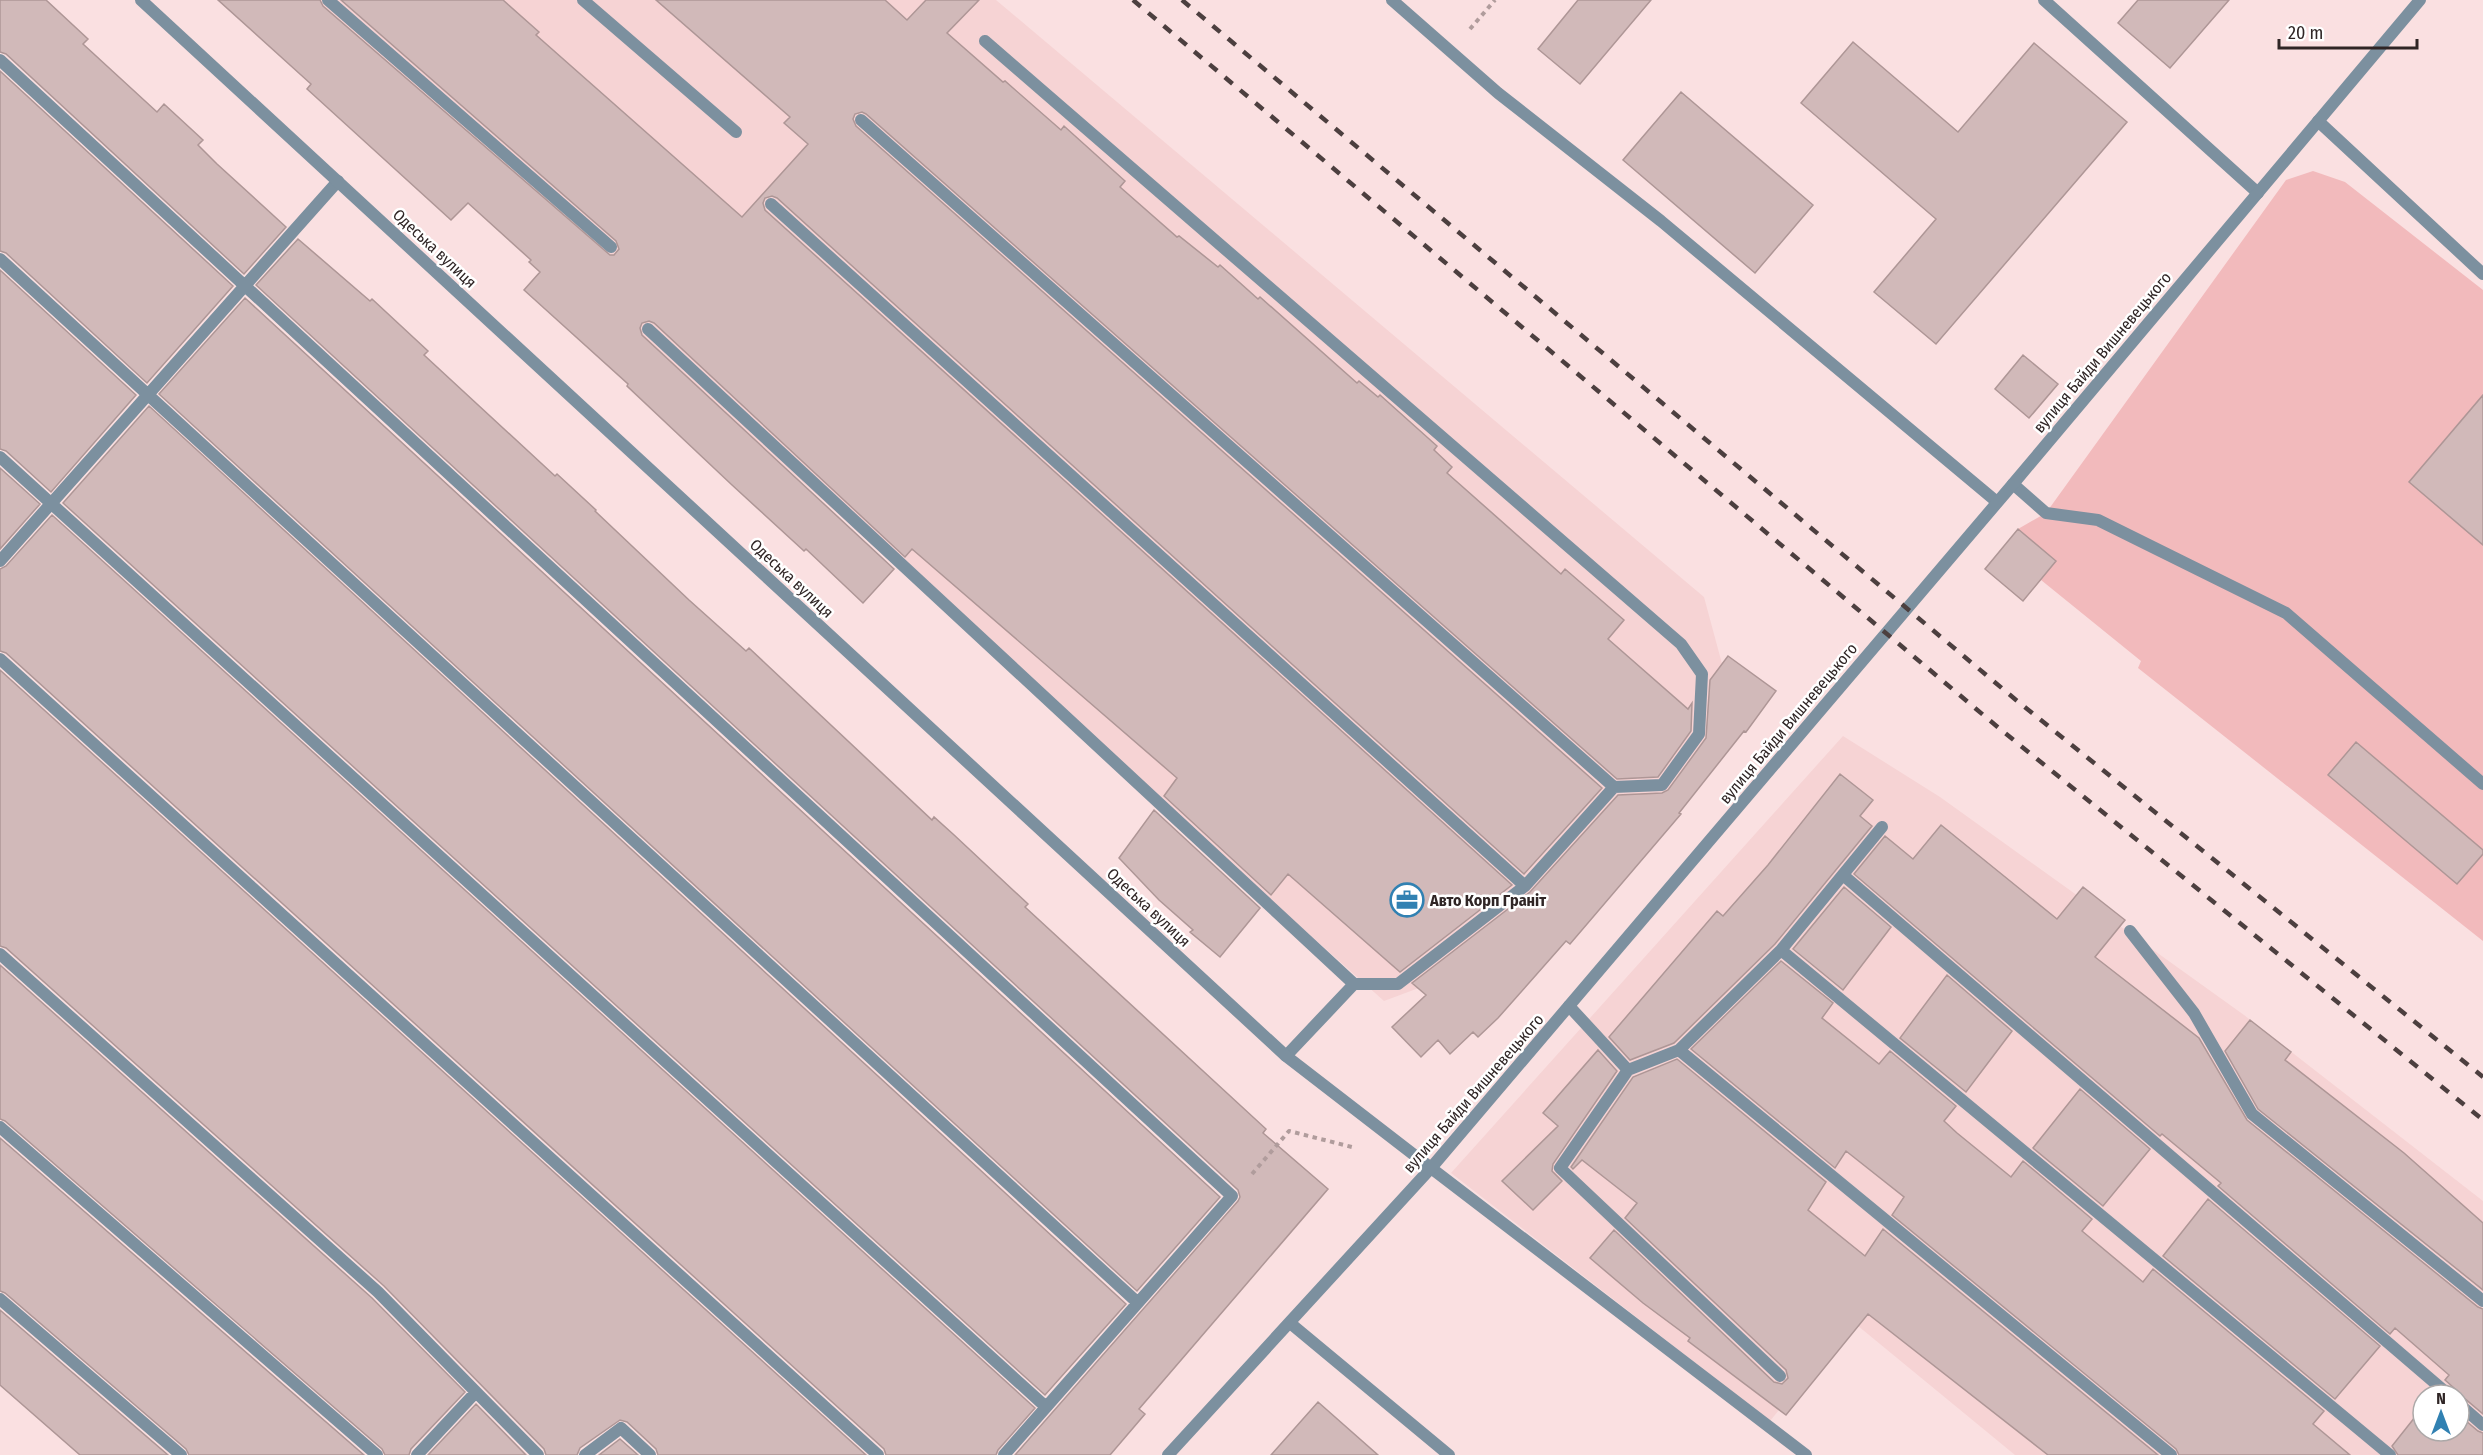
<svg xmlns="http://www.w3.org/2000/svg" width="2483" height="1455" viewBox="0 0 2483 1455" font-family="'Fira Sans Condensed',sans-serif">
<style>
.built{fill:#f6d3d4;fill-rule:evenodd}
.green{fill:#f2babc}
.building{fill:#d1b9b9;stroke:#ae9696;stroke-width:1.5}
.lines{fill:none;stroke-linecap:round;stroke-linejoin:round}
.path{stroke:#b09c9c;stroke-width:4;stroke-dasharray:4.5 4.5;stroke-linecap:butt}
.service{stroke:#7c909f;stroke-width:12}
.minor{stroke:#7c909f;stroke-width:12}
.tertiary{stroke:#7c909f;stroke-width:12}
.rail{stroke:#4c3f3f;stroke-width:4.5;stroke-dasharray:10 10;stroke-linecap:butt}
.labels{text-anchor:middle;stroke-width:5;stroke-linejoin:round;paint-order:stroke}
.street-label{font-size:16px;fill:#2f2525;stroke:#fff}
.poi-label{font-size:16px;font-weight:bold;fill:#2f2525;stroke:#fff;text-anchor:start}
</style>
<rect width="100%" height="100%" fill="#fae0e1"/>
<path class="built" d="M 262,0 L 996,0 L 1704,597 L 1735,712 L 1553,938 L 1384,1001 Z
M 1843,736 L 1940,797 L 2244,1015 L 2483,1201 L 2483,1455 L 2015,1455 L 1852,1321 L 1770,1421 L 1451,1173 ZM 2423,1395 L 2459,1395 L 2459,1431 L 2423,1431 Z"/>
<path class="green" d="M 2313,171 L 2345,182 L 2483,290 L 2483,941 L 2138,668 L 2141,661 L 2041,580 L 2023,601 L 1985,569 L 2018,529 L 2046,513 L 2286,180 Z"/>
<path class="building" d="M 0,0 L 46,0 L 88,39 L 83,44 L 157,112 L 164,104 L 203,140 L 198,145 L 217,164 L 286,227 L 244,274 L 6,54 L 0,52 Z
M 218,0 L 320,0 L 323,6 L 610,255 L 614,255 L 619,249 L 616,241 L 341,0 L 503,0 L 539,32 L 536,35 L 742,217 L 808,144 L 784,123 L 790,117 L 656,0 L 885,0 L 907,20 L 926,0 L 979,0 L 947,33 L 1003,82 L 1005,81 L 1061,130 L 1064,126 L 1125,181 L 1120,187 L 1177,237 L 1179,236 L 1218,267 L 1220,265 L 1258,299 L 1260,297 L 1357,383 L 1359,381 L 1378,397 L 1380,395 L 1437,446 L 1434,450 L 1452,467 L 1447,473 L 1561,574 L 1565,569 L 1624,620 L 1608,639 L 1688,709 L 1692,703 L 1691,731 L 1658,777 L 1617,779 L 866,114 L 862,112 L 855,114 L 853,119 L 856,126 L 1602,788 L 1524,874 L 777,198 L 772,196 L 765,198 L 763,203 L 765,210 L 1512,885 L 1400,972 L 1288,874 L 1271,895 L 1164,796 L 1177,778 L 912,549 L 905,557 L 654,323 L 649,321 L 642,323 L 640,328 L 642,335 L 894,569 L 863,603 L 806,549 L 804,551 L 732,485 L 627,386 L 628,384 L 524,290 L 540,272 L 529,262 L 531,260 L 468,203 L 451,220 L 307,89 L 311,84 Z
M 1578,0 L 1651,0 L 1580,84 L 1538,49 Z
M 2138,0 L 2229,0 L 2170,68 L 2118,23 Z
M 1853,42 L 1958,132 L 2034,43 L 2127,122 L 1936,344 L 1874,292 L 1936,219 L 1801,103 Z
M 0,71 L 233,286 L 147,383 L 6,253 L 0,251 Z
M 1681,92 L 1813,205 L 1755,273 L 1623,160 Z
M 298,239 L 370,301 L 372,299 L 428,351 L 424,355 L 555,476 L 557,474 L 596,510 L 595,511 L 689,600 L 746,651 L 749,648 L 932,820 L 934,817 L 953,834 L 1028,904 L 1025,907 L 1266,1129 L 1263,1133 L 1328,1189 L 1139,1409 L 1145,1414 L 1110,1455 L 1015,1455 L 1238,1201 L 1240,1197 L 1238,1190 L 256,285 Z
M 0,270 L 136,395 L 51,492 L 6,451 L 0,449 Z
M 245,298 L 1220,1197 L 1137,1291 L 159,394 Z
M 2023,355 L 2058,384 L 2029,418 L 1995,389 Z
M 2483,395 L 2483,545 L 2409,482 Z
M 149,406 L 1126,1304 L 1045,1395 L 63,503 Z
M 0,468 L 40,504 L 0,549 Z
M 52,515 L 1035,1408 L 998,1450 L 996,1455 L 886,1455 L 884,1449 L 6,653 L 0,651 L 0,569 L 6,566 Z
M 2018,529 L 2056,561 L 2023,601 L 1985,569 Z
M 1728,656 L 1776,691 L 1746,732 L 1744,731 L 1679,813 L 1681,814 L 1570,944 L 1566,941 L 1498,1018 L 1478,1037 L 1473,1032 L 1450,1054 L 1438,1040 L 1421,1057 L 1392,1027 L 1426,995 L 1412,983 L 1530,892 L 1618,795 L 1662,793 L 1668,790 L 1706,738 L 1710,680 Z
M 0,670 L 866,1455 L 658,1455 L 656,1449 L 627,1422 L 620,1420 L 580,1448 L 577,1455 L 546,1455 L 544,1449 L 384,1286 L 6,948 L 0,946 Z
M 2356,742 L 2483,850 L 2483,854 L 2457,884 L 2328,775 Z
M 1840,774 L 1873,800 L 1860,816 L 1872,826 L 1775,944 L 1674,1043 L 1630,1060 L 1609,1037 L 1717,911 L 1723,916 L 1768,865 Z
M 1154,810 L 1260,908 L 1220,957 L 1190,932 L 1193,930 L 1159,900 L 1119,858 Z
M 1941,825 L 2057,919 L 2083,887 L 2125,920 L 2095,957 L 2199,1038 L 2247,1120 L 2478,1307 L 2483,1309 L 2483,1414 L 2464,1398 L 2457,1395 L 2455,1389 L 2445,1380 L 2449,1375 L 2395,1328 L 2390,1334 L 2218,1186 L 2221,1183 L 2162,1134 L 2160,1136 L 1854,874 L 1885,836 L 1913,859 Z
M 1844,887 L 1891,927 L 1843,990 L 1793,949 Z
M 1781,961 L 1833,1003 L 1822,1018 L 1879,1064 L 1890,1051 L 1956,1106 L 1944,1121 L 1957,1133 L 2011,1177 L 2023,1161 L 2092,1219 L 2082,1231 L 2143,1282 L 2153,1269 L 2324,1411 L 2313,1424 L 2350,1455 L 2179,1455 L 2176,1449 L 1892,1215 L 1904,1197 L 1846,1151 L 1835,1168 L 1691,1049 Z
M 0,965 L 372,1298 L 465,1392 L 411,1449 L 409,1455 L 385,1455 L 382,1449 L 5,1121 L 0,1119 Z
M 1947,975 L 2012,1031 L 1966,1092 L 1900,1038 Z
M 2250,1020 L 2291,1052 L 2285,1060 L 2404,1153 L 2483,1223 L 2483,1290 L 2258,1109 L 2225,1051 Z
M 1598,1050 L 1617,1071 L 1553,1164 L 1552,1171 L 1562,1181 L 1533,1210 L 1502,1181 L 1558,1126 L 1543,1113 Z
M 1677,1059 L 1826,1182 L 1808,1210 L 1865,1256 L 1883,1229 L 2158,1455 L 2048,1455 L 1868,1314 L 1786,1415 L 1688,1341 L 1690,1338 L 1643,1303 L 1590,1258 L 1614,1230 L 1774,1382 L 1782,1384 L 1788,1378 L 1786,1370 L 1625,1218 L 1637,1203 L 1582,1160 L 1573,1169 L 1571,1167 L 1633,1077 Z
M 2080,1089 L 2150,1149 L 2103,1206 L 2033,1148 Z
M 0,1138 L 364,1455 L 189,1455 L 186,1449 L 5,1293 L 0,1291 Z
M 2208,1199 L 2380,1346 L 2335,1399 L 2163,1256 Z
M 0,1310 L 168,1455 L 80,1455 L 0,1385 Z
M 1318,1402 L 1378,1455 L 1271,1455 Z
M 476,1404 L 526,1455 L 428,1455 Z
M 2423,1407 L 2423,1431 L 2459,1431 L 2459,1415 L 2478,1431 L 2483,1433 L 2483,1455 L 2398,1455 L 2392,1446 Z
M 620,1439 L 638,1455 L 599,1455 Z"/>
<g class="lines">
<path class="path" d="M 1470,29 L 1495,0
M 1252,1174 L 1289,1131 L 1352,1147"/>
<path class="service" d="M 328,0 L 611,247
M 583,0 L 736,132
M 1392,0 L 1498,93 L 1661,221 L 1997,502
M 2044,0 L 2258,193
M 0,60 L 1232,1196 L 1004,1455
M 861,120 L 1614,787 L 1662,785 L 1699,734 L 1702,674 L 1681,644 L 985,41
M 771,204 L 1525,886
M 0,259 L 1138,1303
M 648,329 L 1354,984 L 1398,984 L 1525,886 L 1614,787
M 0,457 L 1046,1407
M 2013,484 L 2046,513 L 2098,520 L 2286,613 L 2483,784
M 0,561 L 338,181
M 0,659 L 878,1455
M 1843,875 L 2449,1395
M 2130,931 L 2194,1013 L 2252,1114 L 2483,1301
M 1781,950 L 2390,1455
M 0,954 L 378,1292 L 476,1392
M 1569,1006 L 1628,1070 L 1560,1168 L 1780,1376
M 1679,1050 L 1781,950 L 1882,827
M 1286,1056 L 1354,984
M 1628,1070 L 1679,1050 L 2171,1455
M 0,1127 L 377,1455
M 1431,1168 L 1806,1455
M 0,1299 L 181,1455
M 1290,1323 L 1449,1455
M 2459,1404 L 2483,1425
M 417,1455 L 476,1392 L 538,1455
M 585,1455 L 621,1428 L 650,1455"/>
<path class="minor" d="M 141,0 L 1286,1056 L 1431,1168
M 2318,121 L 2483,274"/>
<path class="tertiary" d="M 1168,1455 L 1431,1168 L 2013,484 L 2420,0"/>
<path class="rail" d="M 1133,0 L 2000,729 L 2483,1120
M 1182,0 L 2016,700 L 2483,1077"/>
</g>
<defs>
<g id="office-ring" transform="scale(1.725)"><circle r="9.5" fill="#fff" stroke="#3181b2" stroke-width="1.5"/><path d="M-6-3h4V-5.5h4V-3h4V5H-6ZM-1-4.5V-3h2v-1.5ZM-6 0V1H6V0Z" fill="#3181b2"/></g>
</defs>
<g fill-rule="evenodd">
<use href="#office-ring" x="1407" y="900"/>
</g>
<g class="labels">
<g class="street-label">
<text transform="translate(435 248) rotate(43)" y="6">Одеська вулиця</text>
<text transform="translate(2102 352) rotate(-50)" y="6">вулиця Байди Вишневецького</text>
<text transform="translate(792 578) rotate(43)" y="6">Одеська вулиця</text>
<text transform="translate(1788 723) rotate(-50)" y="6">вулиця Байди Вишневецького</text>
<text transform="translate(1149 907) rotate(43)" y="6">Одеська вулиця</text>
<text transform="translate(1473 1093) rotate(-49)" y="6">вулиця Байди Вишневецького</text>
</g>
<g class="poi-label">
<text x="1430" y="906">Авто Корп Граніт</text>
</g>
</g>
<g transform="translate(2441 1413)"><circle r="28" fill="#ffffff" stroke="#aca8a8" stroke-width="1.5"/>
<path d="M0-4.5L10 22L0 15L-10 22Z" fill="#3181b2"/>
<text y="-9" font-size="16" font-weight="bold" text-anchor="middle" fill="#2f2525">N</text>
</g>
<path d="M2279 39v9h138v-9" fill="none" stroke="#2f2525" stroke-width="3"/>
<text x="2288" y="39" font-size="18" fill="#2f2525" stroke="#ffffff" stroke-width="4.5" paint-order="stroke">20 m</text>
</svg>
